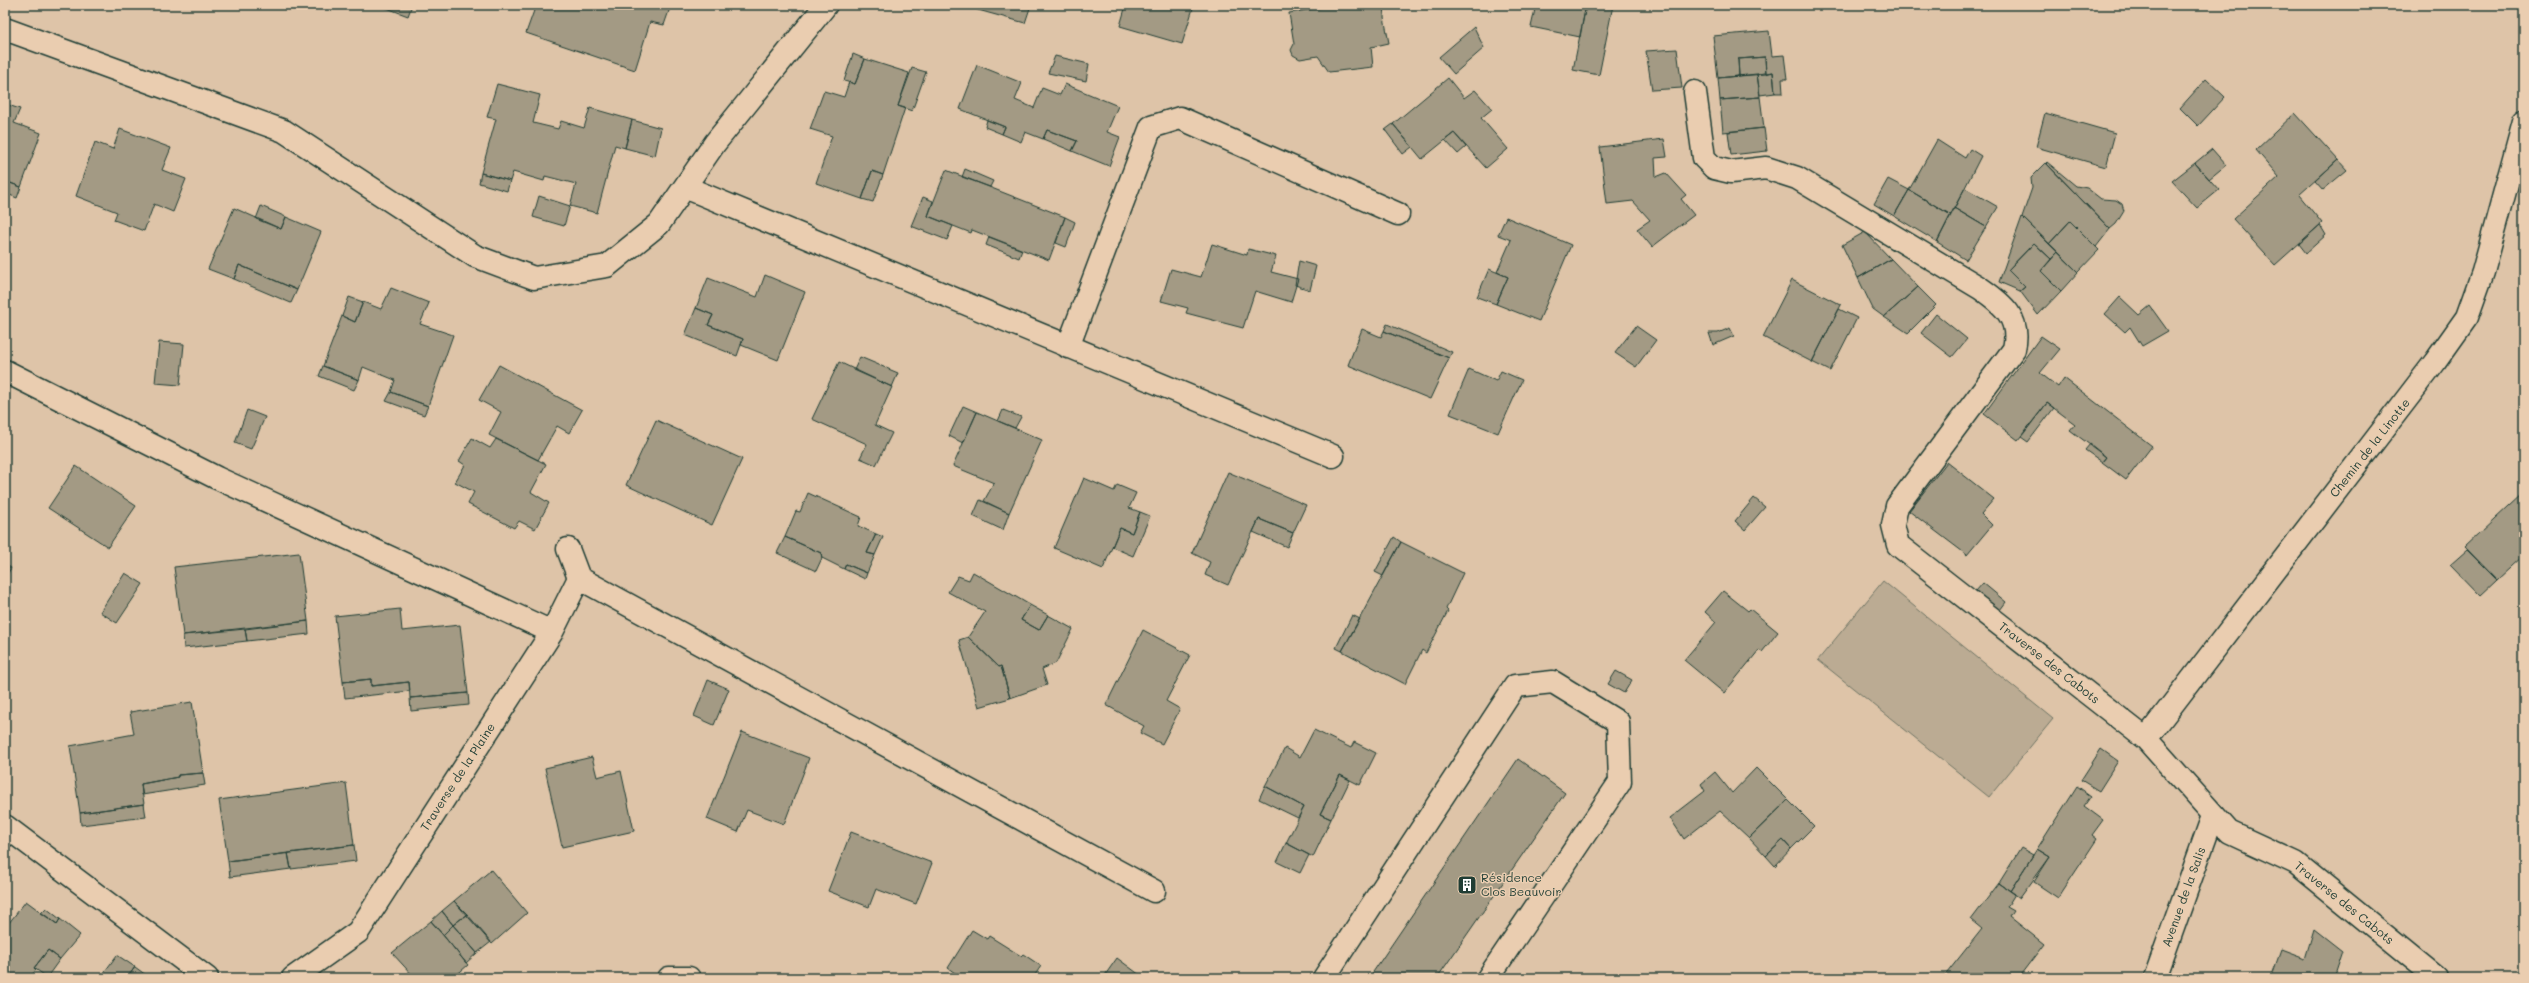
<svg xmlns="http://www.w3.org/2000/svg" width="2529" height="983" viewBox="0 0 2529 983" font-family="Mali,sans-serif">
<style>
.green{fill:#bbab93;stroke:#6d7464}
.building{fill:#a39a84;stroke:#1f3d34}
.lines{fill:none;stroke-linecap:round;stroke-linejoin:round}
.minor-casing{stroke:#1f3d34;stroke-width:25}
.minor{stroke:#eacdb0;stroke-width:22}
.labels{text-anchor:middle;stroke-width:3;stroke-linejoin:round;paint-order:stroke}
.street-label{font-size:12px;fill:#1f3d34;stroke:#eacdb0}
.poi-label{font-size:12px;fill:#1f3d34;stroke:#eacdb0;text-anchor:start}
</style>
<rect width="100%" height="100%" fill="#dec4a8"/>
<filter id="ink" filterUnits="userSpaceOnUse"><feTurbulence type="fractalNoise" baseFrequency=".025" numOctaves="2"/><feDisplacementMap in="SourceGraphic" scale="8" xChannelSelector="R" yChannelSelector="G"/><feConvolveMatrix kernelMatrix="1 2 1 2 8 2 1 2 1" color-interpolation-filters="sRGB"/></filter>
<g filter="url(#ink)">
<path class="green" d="M 1883,581 L 2053,719 L 1989,797 L 1818,660 Z"/>
<path class="building" d="M 379,5 L 412,5 L 408,16 Z
M 536,5 L 671,5 L 664,25 L 650,22 L 635,70 L 526,33 Z
M 960,5 L 1031,5 L 1025,23 Z
M 1126,5 L 1194,5 L 1182,44 L 1120,26 Z
M 1337,5 L 1385,5 L 1384,17 L 1389,43 L 1371,47 L 1373,67 L 1329,72 L 1318,56 L 1300,59 L 1293,55 L 1291,50 L 1294,44 L 1289,13 Z
M 1536,5 L 1586,5 L 1580,37 L 1531,27 Z
M 1586,5 L 1613,5 L 1599,75 L 1573,70 Z
M 1692,5 L 1714,5 L 1714,7 L 1692,9 Z
M 1474,27 L 1484,48 L 1454,74 L 1439,57 Z
M 1769,31 L 1772,56 L 1784,55 L 1787,79 L 1782,79 L 1783,93 L 1775,93 L 1773,72 L 1766,74 L 1765,57 L 1738,59 L 1739,76 L 1718,78 L 1713,36 Z
M 1677,49 L 1682,88 L 1652,90 L 1646,51 Z
M 853,54 L 865,59 L 855,84 L 844,81 Z
M 1055,56 L 1089,64 L 1086,81 L 1048,73 Z
M 1765,57 L 1766,74 L 1739,76 L 1738,59 Z
M 865,59 L 909,73 L 898,106 L 905,108 L 883,175 L 872,171 L 862,199 L 816,183 L 832,136 L 810,129 L 824,91 L 844,97 L 849,82 L 855,84 Z
M 977,65 L 1022,83 L 1015,100 L 1034,108 L 1042,88 L 1060,95 L 1065,84 L 1118,106 L 1107,132 L 1120,137 L 1109,166 L 1072,151 L 1077,141 L 1047,130 L 1043,139 L 1025,132 L 1021,142 L 1002,134 L 1005,127 L 960,109 Z
M 912,68 L 926,72 L 912,111 L 898,106 Z
M 1773,72 L 1775,93 L 1760,95 L 1757,74 Z
M 1757,74 L 1760,97 L 1720,100 L 1718,78 Z
M 1448,78 L 1464,98 L 1475,90 L 1492,109 L 1481,118 L 1508,149 L 1486,168 L 1454,133 L 1422,159 L 1393,124 Z
M 2206,79 L 2225,97 L 2198,126 L 2180,108 Z
M 497,84 L 540,95 L 533,123 L 558,129 L 561,121 L 584,128 L 590,108 L 632,120 L 625,148 L 615,145 L 597,213 L 570,206 L 576,184 L 545,176 L 544,181 L 513,172 L 510,181 L 481,173 L 496,119 L 487,117 Z
M 1760,97 L 1764,128 L 1723,132 L 1720,100 Z
M 5,104 L 20,109 L 14,123 L 41,133 L 21,187 L 5,181 Z
M 2045,113 L 2115,133 L 2106,167 L 2036,147 Z
M 2295,113 L 2338,160 L 2299,195 L 2322,223 L 2275,265 L 2233,219 L 2279,177 L 2256,150 Z
M 632,120 L 661,128 L 655,156 L 625,148 Z
M 987,120 L 1005,127 L 1002,134 L 985,127 Z
M 1393,124 L 1412,147 L 1403,154 L 1385,130 Z
M 1764,128 L 1767,151 L 1731,155 L 1728,132 Z
M 120,129 L 171,148 L 162,170 L 186,179 L 173,212 L 154,204 L 144,231 L 114,220 L 117,212 L 76,196 L 95,142 L 113,149 Z
M 1047,130 L 1077,141 L 1072,151 L 1043,139 Z
M 1454,133 L 1466,147 L 1458,154 L 1445,140 Z
M 1664,139 L 1667,157 L 1655,158 L 1656,177 L 1666,173 L 1686,195 L 1681,199 L 1694,215 L 1652,247 L 1637,229 L 1650,220 L 1633,201 L 1607,204 L 1600,147 Z
M 1937,140 L 1965,158 L 1970,149 L 1981,156 L 1951,215 L 1909,190 Z
M 2212,149 L 2226,165 L 2209,179 L 2195,163 Z
M 2338,160 L 2347,170 L 2323,190 L 2315,181 Z
M 2047,162 L 2076,186 L 2087,188 L 2101,199 L 2116,200 L 2122,204 L 2124,211 L 2116,224 L 2110,229 L 2046,163 Z
M 2046,163 L 2110,229 L 2096,247 L 2070,221 L 2049,244 L 2022,217 L 2032,188 L 2031,178 Z
M 2195,163 L 2219,190 L 2197,208 L 2172,181 Z
M 965,169 L 993,181 L 990,187 L 962,177 Z
M 946,170 L 1065,217 L 1049,260 L 972,230 L 971,233 L 928,216 Z
M 872,171 L 883,175 L 873,202 L 862,199 Z
M 481,173 L 510,181 L 507,191 L 479,183 Z
M 1888,179 L 1909,190 L 1894,216 L 1874,204 Z
M 5,181 L 21,187 L 17,198 L 5,193 Z
M 1965,188 L 1998,207 L 1986,227 L 1954,208 Z
M 1909,190 L 1951,215 L 1937,242 L 1894,216 Z
M 539,196 L 570,206 L 564,226 L 533,217 Z
M 923,197 L 933,201 L 928,216 L 953,226 L 947,240 L 911,226 Z
M 261,206 L 286,217 L 281,229 L 256,219 Z
M 234,208 L 281,229 L 286,217 L 321,232 L 297,290 L 239,265 L 234,279 L 208,269 Z
M 1954,208 L 1986,227 L 1966,260 L 1937,242 Z
M 1065,217 L 1075,222 L 1066,247 L 1056,243 Z
M 1506,217 L 1571,245 L 1539,321 L 1496,304 L 1508,277 L 1497,272 L 1511,240 L 1498,235 Z
M 2022,217 L 2058,252 L 2051,259 L 2034,243 L 2008,270 L 2025,287 L 2020,291 L 1999,282 Z
M 2070,221 L 2099,250 L 2078,272 L 2049,244 Z
M 2320,225 L 2326,235 L 2306,253 L 2299,244 Z
M 1865,232 L 1891,259 L 1858,278 L 1842,245 Z
M 989,237 L 1022,250 L 1019,258 L 986,245 Z
M 2034,243 L 2051,259 L 2041,271 L 2061,291 L 2038,315 L 2020,291 L 2025,287 L 2008,270 Z
M 1212,244 L 1247,255 L 1248,249 L 1276,256 L 1271,272 L 1298,279 L 1291,302 L 1255,291 L 1243,328 L 1186,313 L 1188,308 L 1161,301 L 1171,269 L 1201,277 Z
M 2058,252 L 2078,272 L 2061,291 L 2041,271 Z
M 1891,259 L 1918,287 L 1884,317 L 1873,309 L 1858,278 Z
M 1299,261 L 1316,266 L 1310,290 L 1295,285 Z
M 239,265 L 297,290 L 291,303 L 234,279 Z
M 1489,269 L 1508,277 L 1496,304 L 1477,297 Z
M 765,275 L 805,292 L 778,360 L 741,345 L 743,339 L 708,325 L 713,315 L 696,308 L 708,278 L 757,297 Z
M 1792,280 L 1841,305 L 1812,362 L 1763,337 Z
M 1918,287 L 1936,305 L 1908,333 L 1884,317 Z
M 391,288 L 429,303 L 420,324 L 453,335 L 428,406 L 391,392 L 395,380 L 363,367 L 359,380 L 323,366 L 342,316 L 355,322 L 363,302 L 381,309 Z
M 349,297 L 363,302 L 355,322 L 342,316 Z
M 2120,297 L 2139,315 L 2150,306 L 2168,331 L 2142,346 L 2130,327 L 2125,332 L 2105,314 Z
M 696,308 L 713,315 L 708,325 L 743,339 L 737,356 L 685,335 Z
M 1839,309 L 1857,318 L 1830,371 L 1812,362 Z
M 1936,314 L 1967,339 L 1952,357 L 1921,333 Z
M 1387,324 L 1452,352 L 1449,358 L 1384,331 Z
M 1636,326 L 1656,340 L 1636,367 L 1615,353 Z
M 1730,328 L 1734,336 L 1713,345 L 1709,333 L 1718,333 Z
M 1362,329 L 1381,337 L 1384,331 L 1449,358 L 1430,399 L 1348,365 Z
M 2041,336 L 2060,349 L 2040,373 L 2058,387 L 2064,378 L 2152,446 L 2126,480 L 2102,462 L 2106,457 L 2070,430 L 2075,424 L 2047,403 L 2018,440 L 1984,414 Z
M 159,342 L 184,344 L 180,385 L 155,383 Z
M 860,357 L 898,373 L 892,387 L 854,370 Z
M 839,362 L 892,387 L 875,425 L 892,433 L 876,465 L 860,458 L 867,444 L 812,419 Z
M 499,365 L 582,410 L 569,433 L 557,426 L 538,460 L 489,435 L 501,412 L 479,400 Z
M 323,366 L 359,380 L 354,390 L 319,376 Z
M 1469,369 L 1496,381 L 1501,371 L 1522,380 L 1498,433 L 1450,414 Z
M 391,392 L 428,406 L 424,415 L 386,401 Z
M 2047,403 L 2054,408 L 2028,442 L 2021,437 Z
M 963,406 L 977,412 L 963,443 L 949,436 Z
M 247,410 L 265,417 L 251,449 L 235,443 Z
M 1003,410 L 1021,417 L 1015,428 L 998,421 Z
M 977,412 L 1042,440 L 1009,513 L 984,501 L 994,483 L 953,466 Z
M 656,420 L 742,459 L 712,525 L 626,485 Z
M 472,438 L 490,448 L 496,439 L 546,464 L 531,492 L 549,503 L 535,529 L 519,521 L 514,528 L 468,504 L 474,492 L 455,482 L 465,465 L 459,461 Z
M 2090,444 L 2106,457 L 2102,462 L 2085,450 Z
M 1947,462 L 1994,499 L 1981,514 L 1992,525 L 1967,555 L 1909,511 Z
M 76,466 L 136,506 L 108,547 L 48,508 Z
M 1228,472 L 1306,505 L 1293,533 L 1259,519 L 1228,585 L 1205,575 L 1210,562 L 1192,553 Z
M 1084,478 L 1114,491 L 1117,485 L 1136,493 L 1129,508 L 1140,512 L 1132,533 L 1120,528 L 1103,569 L 1054,548 Z
M 2524,492 L 2524,555 L 2497,580 L 2465,547 Z
M 808,493 L 861,517 L 858,526 L 876,534 L 867,553 L 875,555 L 867,573 L 846,564 L 844,569 L 822,558 L 821,553 L 785,537 L 796,511 L 800,512 Z
M 1754,498 L 1765,507 L 1745,530 L 1735,521 Z
M 980,500 L 1009,513 L 1003,530 L 973,516 Z
M 1140,512 L 1150,516 L 1133,556 L 1112,547 L 1120,528 L 1132,533 Z
M 1259,519 L 1293,533 L 1287,547 L 1253,532 Z
M 876,534 L 883,537 L 875,555 L 867,553 Z
M 785,537 L 821,553 L 822,558 L 816,571 L 777,553 Z
M 1394,537 L 1401,542 L 1383,576 L 1375,572 Z
M 1401,542 L 1463,573 L 1446,609 L 1448,611 L 1426,653 L 1422,650 L 1405,684 L 1342,651 Z
M 2467,550 L 2497,580 L 2480,596 L 2450,565 Z
M 299,553 L 308,621 L 183,635 L 174,567 Z
M 5,564 L 11,568 L 5,578 Z
M 846,564 L 867,573 L 865,579 L 844,569 Z
M 973,572 L 1030,605 L 1021,620 L 1039,630 L 1048,615 L 1073,629 L 1056,663 L 1042,669 L 1047,685 L 1010,698 L 1001,666 L 999,667 L 968,637 L 985,612 L 948,592 L 958,576 L 969,580 Z
M 125,573 L 143,584 L 117,623 L 100,612 Z
M 1983,583 L 2006,602 L 2000,610 L 1976,591 Z
M 1723,591 L 1748,611 L 1750,609 L 1778,632 L 1762,652 L 1759,650 L 1724,693 L 1684,660 L 1716,622 L 1705,612 Z
M 1030,605 L 1048,615 L 1039,630 L 1021,620 Z
M 400,609 L 402,631 L 460,625 L 468,693 L 410,698 L 409,682 L 371,686 L 371,679 L 343,682 L 335,616 Z
M 1352,615 L 1360,619 L 1342,651 L 1336,648 Z
M 308,621 L 309,634 L 247,641 L 245,629 Z
M 245,629 L 247,641 L 184,648 L 183,635 Z
M 1143,630 L 1190,655 L 1166,701 L 1180,709 L 1162,744 L 1140,733 L 1144,726 L 1106,705 Z
M 968,637 L 999,667 L 1001,666 L 1010,698 L 979,707 L 959,640 Z
M 1616,671 L 1632,680 L 1624,693 L 1608,684 Z
M 371,679 L 371,686 L 409,682 L 410,691 L 345,698 L 343,682 Z
M 708,680 L 729,689 L 714,725 L 694,716 Z
M 468,693 L 469,705 L 411,711 L 410,698 Z
M 192,702 L 203,773 L 178,775 L 178,777 L 141,784 L 144,804 L 80,813 L 70,746 L 134,734 L 130,712 Z
M 1314,730 L 1351,748 L 1354,742 L 1376,753 L 1360,785 L 1340,775 L 1320,814 L 1331,819 L 1313,857 L 1286,843 L 1304,807 L 1265,786 L 1285,748 L 1300,757 Z
M 742,732 L 809,758 L 784,824 L 747,810 L 738,832 L 707,819 Z
M 2101,749 L 2118,761 L 2099,791 L 2081,780 Z
M 592,757 L 597,777 L 621,771 L 634,831 L 562,847 L 545,768 Z
M 1518,759 L 1565,793 L 1437,978 L 1369,978 Z
M 1756,768 L 1788,800 L 1749,838 L 1720,811 L 1684,839 L 1670,818 L 1705,791 L 1701,784 L 1715,772 L 1732,793 Z
M 203,773 L 205,785 L 142,795 L 141,784 L 178,777 L 178,775 Z
M 1340,775 L 1350,780 L 1331,819 L 1320,814 Z
M 346,783 L 354,845 L 228,861 L 219,800 Z
M 1265,786 L 1304,807 L 1298,818 L 1259,799 Z
M 2077,786 L 2091,796 L 2084,806 L 2103,820 L 2092,835 L 2097,839 L 2058,898 L 2034,882 L 2050,857 L 2037,849 Z
M 1788,800 L 1814,826 L 1791,849 L 1783,840 L 1766,856 L 1749,838 Z
M 144,804 L 146,817 L 81,825 L 80,813 Z
M 851,832 L 932,863 L 916,904 L 876,889 L 869,907 L 828,891 Z
M 1783,840 L 1791,849 L 1775,866 L 1766,856 Z
M 1286,843 L 1309,855 L 1300,873 L 1277,862 Z
M 354,845 L 356,861 L 291,869 L 288,853 Z
M 2021,848 L 2033,855 L 2010,891 L 1999,883 Z
M 2037,849 L 2050,857 L 2020,898 L 2010,891 Z
M 288,853 L 291,869 L 230,877 L 228,861 Z
M 491,870 L 527,913 L 492,944 L 454,901 Z
M 1999,883 L 2015,894 L 2007,907 L 2014,911 L 2010,917 L 2044,944 L 2018,978 L 1943,978 L 1982,929 L 1971,920 Z
M 26,901 L 57,924 L 60,919 L 80,935 L 60,959 L 48,950 L 34,968 L 36,970 L 29,978 L 5,978 L 5,928 Z
M 454,901 L 467,914 L 453,925 L 442,911 Z
M 46,908 L 60,919 L 57,924 L 41,913 Z
M 442,911 L 453,925 L 443,935 L 431,921 Z
M 467,914 L 491,942 L 477,953 L 453,925 Z
M 431,921 L 468,965 L 453,978 L 415,978 L 392,953 Z
M 453,925 L 477,953 L 466,963 L 443,935 Z
M 2314,929 L 2342,951 L 2333,978 L 2271,978 L 2281,950 L 2305,959 Z
M 972,930 L 987,939 L 989,936 L 1021,956 L 1023,954 L 1041,966 L 1033,978 L 962,978 L 948,968 Z
M 48,950 L 60,959 L 47,977 L 34,968 Z
M 117,955 L 135,967 L 130,974 L 135,978 L 100,978 Z
M 1117,958 L 1144,978 L 1103,978 Z
M 135,967 L 150,978 L 135,978 L 130,974 Z"/>
<g class="lines">
<g class="minor-casing">
<path id="minor" d="M 5,29 L 284,131 L 475,256 L 534,278 L 607,266 L 659,224 L 715,143 L 826,5
M 1695,92 L 1704,158 L 1714,168 L 1731,172 L 1766,168 L 1797,178 L 1980,288 C 2003,304 2021,318 2014,349 L 1897,506 L 1893,525 L 1898,545 L 2146,739 L 2229,832 L 2296,863 L 2437,978
M 685,187 L 1333,456
M 1068,347 L 1151,127 L 1180,118 L 1398,214
M 5,371 L 217,478 L 552,632
M 579,578 L 1154,891
M 2146,739 L 2435,362 L 2467,317 L 2483,272 L 2524,121
M 5,826 L 207,978
M 293,978 L 358,932 L 552,632 L 579,578 L 568,549
M 669,978 L 689,978
M 1324,978 L 1515,686 L 1553,682 L 1618,722 L 1620,782 L 1488,978
M 2155,978 L 2213,816"/>
</g>
<use href="#minor" class="minor"/>
</g>
</g>
<defs>
<g id="building-square" transform="scale(1)"><rect x="-9" y="-9" width="18" height="18" rx="4" fill="#1f3d34" stroke="#eacdb0"/><path d="M-4-6H4V6H1V3H-1V6H-4ZM-2.5-4.3h1.7v1.8h-1.7ZM.8-4.3h1.7v1.8H.8ZM-2.5-1h1.7V.8h-1.7ZM.8-1h1.7V.8H.8Z" fill="#fff"/></g>
</defs>
<g fill-rule="evenodd">
<use href="#building-square" x="1467" y="885"/>
</g>
<g class="labels">
<g class="street-label">
<text transform="translate(2370 448) rotate(-52)" y="4">Chemin de la Linotte</text>
<text transform="translate(2049 663) rotate(38)" y="4">Traverse des Cabots</text>
<text transform="translate(458 777) rotate(-57)" y="4">Traverse de la Plaine</text>
<text transform="translate(2184 897) rotate(-70)" y="4">Avenue de la Salis</text>
<text transform="translate(2344 903) rotate(39)" y="4">Traverse des Cabots</text>
</g>
<g class="poi-label">
<text x="1481" y="882">Résidence<tspan x="1481" dy="14">Clos Beauvoir</tspan></text>
</g>
</g>
<rect width="2529" height="983" fill="none" stroke="#eacdb0" stroke-width="20"/>
<rect x="10" y="10" width="2509" height="963" fill="none" stroke="#1f3d34" stroke-width="1.5" filter="url(#ink)"/>
</svg>
